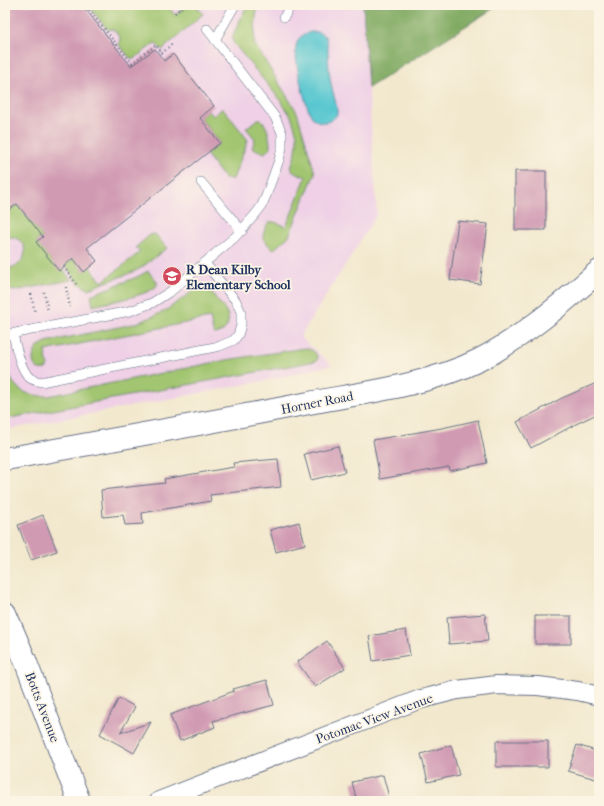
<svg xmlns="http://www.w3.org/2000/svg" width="604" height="806" viewBox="0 0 604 806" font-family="'IM FELL French Canon',serif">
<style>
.built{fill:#efd0e6}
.green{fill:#a1c570;stroke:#5e7a67}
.forest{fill:#80aa62;stroke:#4e6c60}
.water{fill:#5ac7d0;stroke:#3a7b97}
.building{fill:#d09ab2}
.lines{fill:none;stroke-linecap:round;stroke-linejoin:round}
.lane-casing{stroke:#667085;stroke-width:10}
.street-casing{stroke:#667085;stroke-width:20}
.secondary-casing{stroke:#667085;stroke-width:24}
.path{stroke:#667085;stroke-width:2.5;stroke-dasharray:1 3;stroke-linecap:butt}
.lane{stroke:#fff;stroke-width:9}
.street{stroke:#fff;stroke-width:18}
.secondary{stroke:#fff;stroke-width:22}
.labels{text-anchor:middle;stroke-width:3.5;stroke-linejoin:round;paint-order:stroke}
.poi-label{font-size:13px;font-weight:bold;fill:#1b2f5e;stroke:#fcf5e5;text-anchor:start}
.street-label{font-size:13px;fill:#1b2f5e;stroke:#fcf5e5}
</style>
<rect width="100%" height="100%" fill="#fcf5e5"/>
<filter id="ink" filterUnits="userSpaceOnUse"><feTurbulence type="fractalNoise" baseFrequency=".025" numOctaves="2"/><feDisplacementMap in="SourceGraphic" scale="8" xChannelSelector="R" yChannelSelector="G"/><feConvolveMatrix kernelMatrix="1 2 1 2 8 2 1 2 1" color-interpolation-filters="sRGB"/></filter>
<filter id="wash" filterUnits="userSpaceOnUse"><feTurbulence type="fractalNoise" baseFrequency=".012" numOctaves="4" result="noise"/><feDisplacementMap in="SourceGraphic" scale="16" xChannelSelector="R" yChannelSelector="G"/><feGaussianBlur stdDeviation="0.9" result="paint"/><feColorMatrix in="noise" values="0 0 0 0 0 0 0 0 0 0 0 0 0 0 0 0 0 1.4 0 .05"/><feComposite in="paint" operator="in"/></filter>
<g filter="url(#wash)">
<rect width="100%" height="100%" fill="#f2e8ce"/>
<path class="built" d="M 5,5 L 363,5 L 377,214 L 300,337 L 332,365 L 282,377 L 253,383 L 5,430 Z"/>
<path class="green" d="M 82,5 L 152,5 L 156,10 L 162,5 L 167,5 L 175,15 L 187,5 L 196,5 L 203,14 L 162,50 L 155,43 L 134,59 L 130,58 L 119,45 L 120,37 L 114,30 L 107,29 L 90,8 L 87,10 Z
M 247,5 L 257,5 L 254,43 L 297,112 L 315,173 L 289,236 L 273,250 C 265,240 260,239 266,227 C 267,225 268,223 270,222 C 275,221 282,225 286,227 L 306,177 L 294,172 L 291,168 L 296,151 L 297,143 L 297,135 L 291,116 L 276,95 L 235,45 L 232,40 L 233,35 Z
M 223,108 L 248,140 L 233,179 L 225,179 L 206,154 L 220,143 L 200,117 L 209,111 L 213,116 Z
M 258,119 L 261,119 C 268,127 270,137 270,148 L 265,153 L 252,148 L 255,139 L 246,128 Z
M 17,204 L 43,237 L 36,242 L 62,268 L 71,280 L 14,291 L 8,289 L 10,268 C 33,262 27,235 7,237 L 5,231 L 5,206 Z
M 154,234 L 156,235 L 167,248 L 141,268 L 133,272 L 88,289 L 77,282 L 65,265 L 80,254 L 102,282 L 140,252 L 136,247 L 150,235 Z
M 148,271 L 157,282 C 157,283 157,284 157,285 C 153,295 104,303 93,306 L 91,295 L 137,277 Z
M 200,288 C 204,288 206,289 209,291 C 213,293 215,297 217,300 C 220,304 225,308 227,313 C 231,322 226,333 215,334 L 213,332 L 210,318 L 45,351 L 48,366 L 46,369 C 33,372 30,359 36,350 C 38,346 42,344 46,342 L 133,324 L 147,319 L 165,311 L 196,289 Z
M 305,348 C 312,350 316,351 318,359 L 316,361 L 5,419 L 5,363 C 12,388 22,396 48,396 L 226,360 Z"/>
<path class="forest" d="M 363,5 L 499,5 L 368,88 Z"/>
<path class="water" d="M 311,32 L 318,32 L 326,37 C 329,50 328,58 329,70 C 330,83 334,95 337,108 C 337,109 337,113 337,114 C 333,123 320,125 313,118 C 305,109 294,59 296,46 C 298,37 303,34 311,32 Z"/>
<g id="blocks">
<path class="building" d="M 5,5 L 82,5 L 131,66 L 155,49 L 164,61 L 173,54 L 214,106 L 200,118 L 220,143 L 87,248 L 97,261 L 84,272 L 73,258 L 59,271 L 36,242 L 43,237 L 17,204 L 5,213 Z
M 515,171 L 546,171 L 546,230 L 515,230 Z
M 458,221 L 488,224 L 480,284 L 450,280 Z
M 599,382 L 599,413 L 576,424 L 531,448 L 517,422 L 562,398 Z
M 478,420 L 487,463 L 450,471 L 449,467 L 380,479 L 373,440 L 442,428 Z
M 338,446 L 345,472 L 311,480 L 304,454 Z
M 278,459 L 281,487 L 210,495 L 211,501 L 142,513 L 143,524 L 125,525 L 123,515 L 103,517 L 101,490 L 165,483 L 164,479 L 234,467 L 233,463 Z
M 43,515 L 57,551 L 31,560 L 18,525 Z
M 299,522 L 305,544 L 276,552 L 270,530 Z
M 485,614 L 488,641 L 449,644 L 447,617 Z
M 535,616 L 571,616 L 571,644 L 535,644 Z
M 406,630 L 410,655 L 373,661 L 369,636 Z
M 327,641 L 345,668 L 315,687 L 297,662 Z
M 267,680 L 274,705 L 213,721 L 215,727 L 180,741 L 170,715 L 234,691 L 233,689 Z
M 119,698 L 135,707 L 120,733 L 151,722 L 134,753 L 100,734 Z
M 496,741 L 548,741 L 548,767 L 496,767 Z
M 451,745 L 459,775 L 428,782 L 421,754 Z
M 577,745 L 599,752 L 599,780 L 568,771 Z
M 383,775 L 390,801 L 357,801 L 352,782 Z"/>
</g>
</g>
<g filter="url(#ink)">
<use href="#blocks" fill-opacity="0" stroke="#667085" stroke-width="1"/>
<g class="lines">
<g class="lane-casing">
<path id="lane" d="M 284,17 L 291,5
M 215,40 L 235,5
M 201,182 L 242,231
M 13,334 C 16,346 20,370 30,378 C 33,380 37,381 41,382 L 220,346 L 234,340 L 238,335 L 241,325 L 241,312 L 236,301 L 205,263
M 5,335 L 130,311 L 152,303 L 171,291 L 235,237 L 254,216 L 261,207 L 266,196 L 279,160 L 282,148 L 282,133 L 275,117 L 207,29"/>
</g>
<g class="street-casing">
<path id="street" d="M 159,801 L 418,700 L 457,690 L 497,685 L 538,686 L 578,691 L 599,696"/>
</g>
<g class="secondary-casing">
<path id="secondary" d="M 5,459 C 106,441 208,423 309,403 C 363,393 429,385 479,360 C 522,338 563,303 599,271
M 5,613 L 25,660 L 79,801"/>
</g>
<path class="path" d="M 89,10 L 132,63 L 156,45 L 162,53 L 173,43
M 175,13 L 185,5
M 64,267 L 77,285
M 66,287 L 70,307
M 44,292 L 48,311
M 31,294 L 35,313"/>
<use href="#lane" class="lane"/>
<use href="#street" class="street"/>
<use href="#secondary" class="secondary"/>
</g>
</g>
<defs>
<g id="school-disc" transform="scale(1)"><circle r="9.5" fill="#d1495b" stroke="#fcf5e5"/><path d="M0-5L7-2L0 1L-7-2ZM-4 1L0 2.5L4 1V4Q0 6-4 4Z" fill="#fff"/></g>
</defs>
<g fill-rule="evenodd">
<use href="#school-disc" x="172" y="276"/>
</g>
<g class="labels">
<g class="poi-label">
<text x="186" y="274">R Dean Kilby<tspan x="186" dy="15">Elementary School</tspan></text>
</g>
<g class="street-label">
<text transform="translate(317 402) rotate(-11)" y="5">Horner Road</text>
<text transform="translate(43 707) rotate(69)" y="5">Botts Avenue</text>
<text transform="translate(374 718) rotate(-20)" y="5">Potomac View Avenue</text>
</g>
</g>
<rect width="604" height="806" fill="none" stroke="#fcf5e5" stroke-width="20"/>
</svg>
